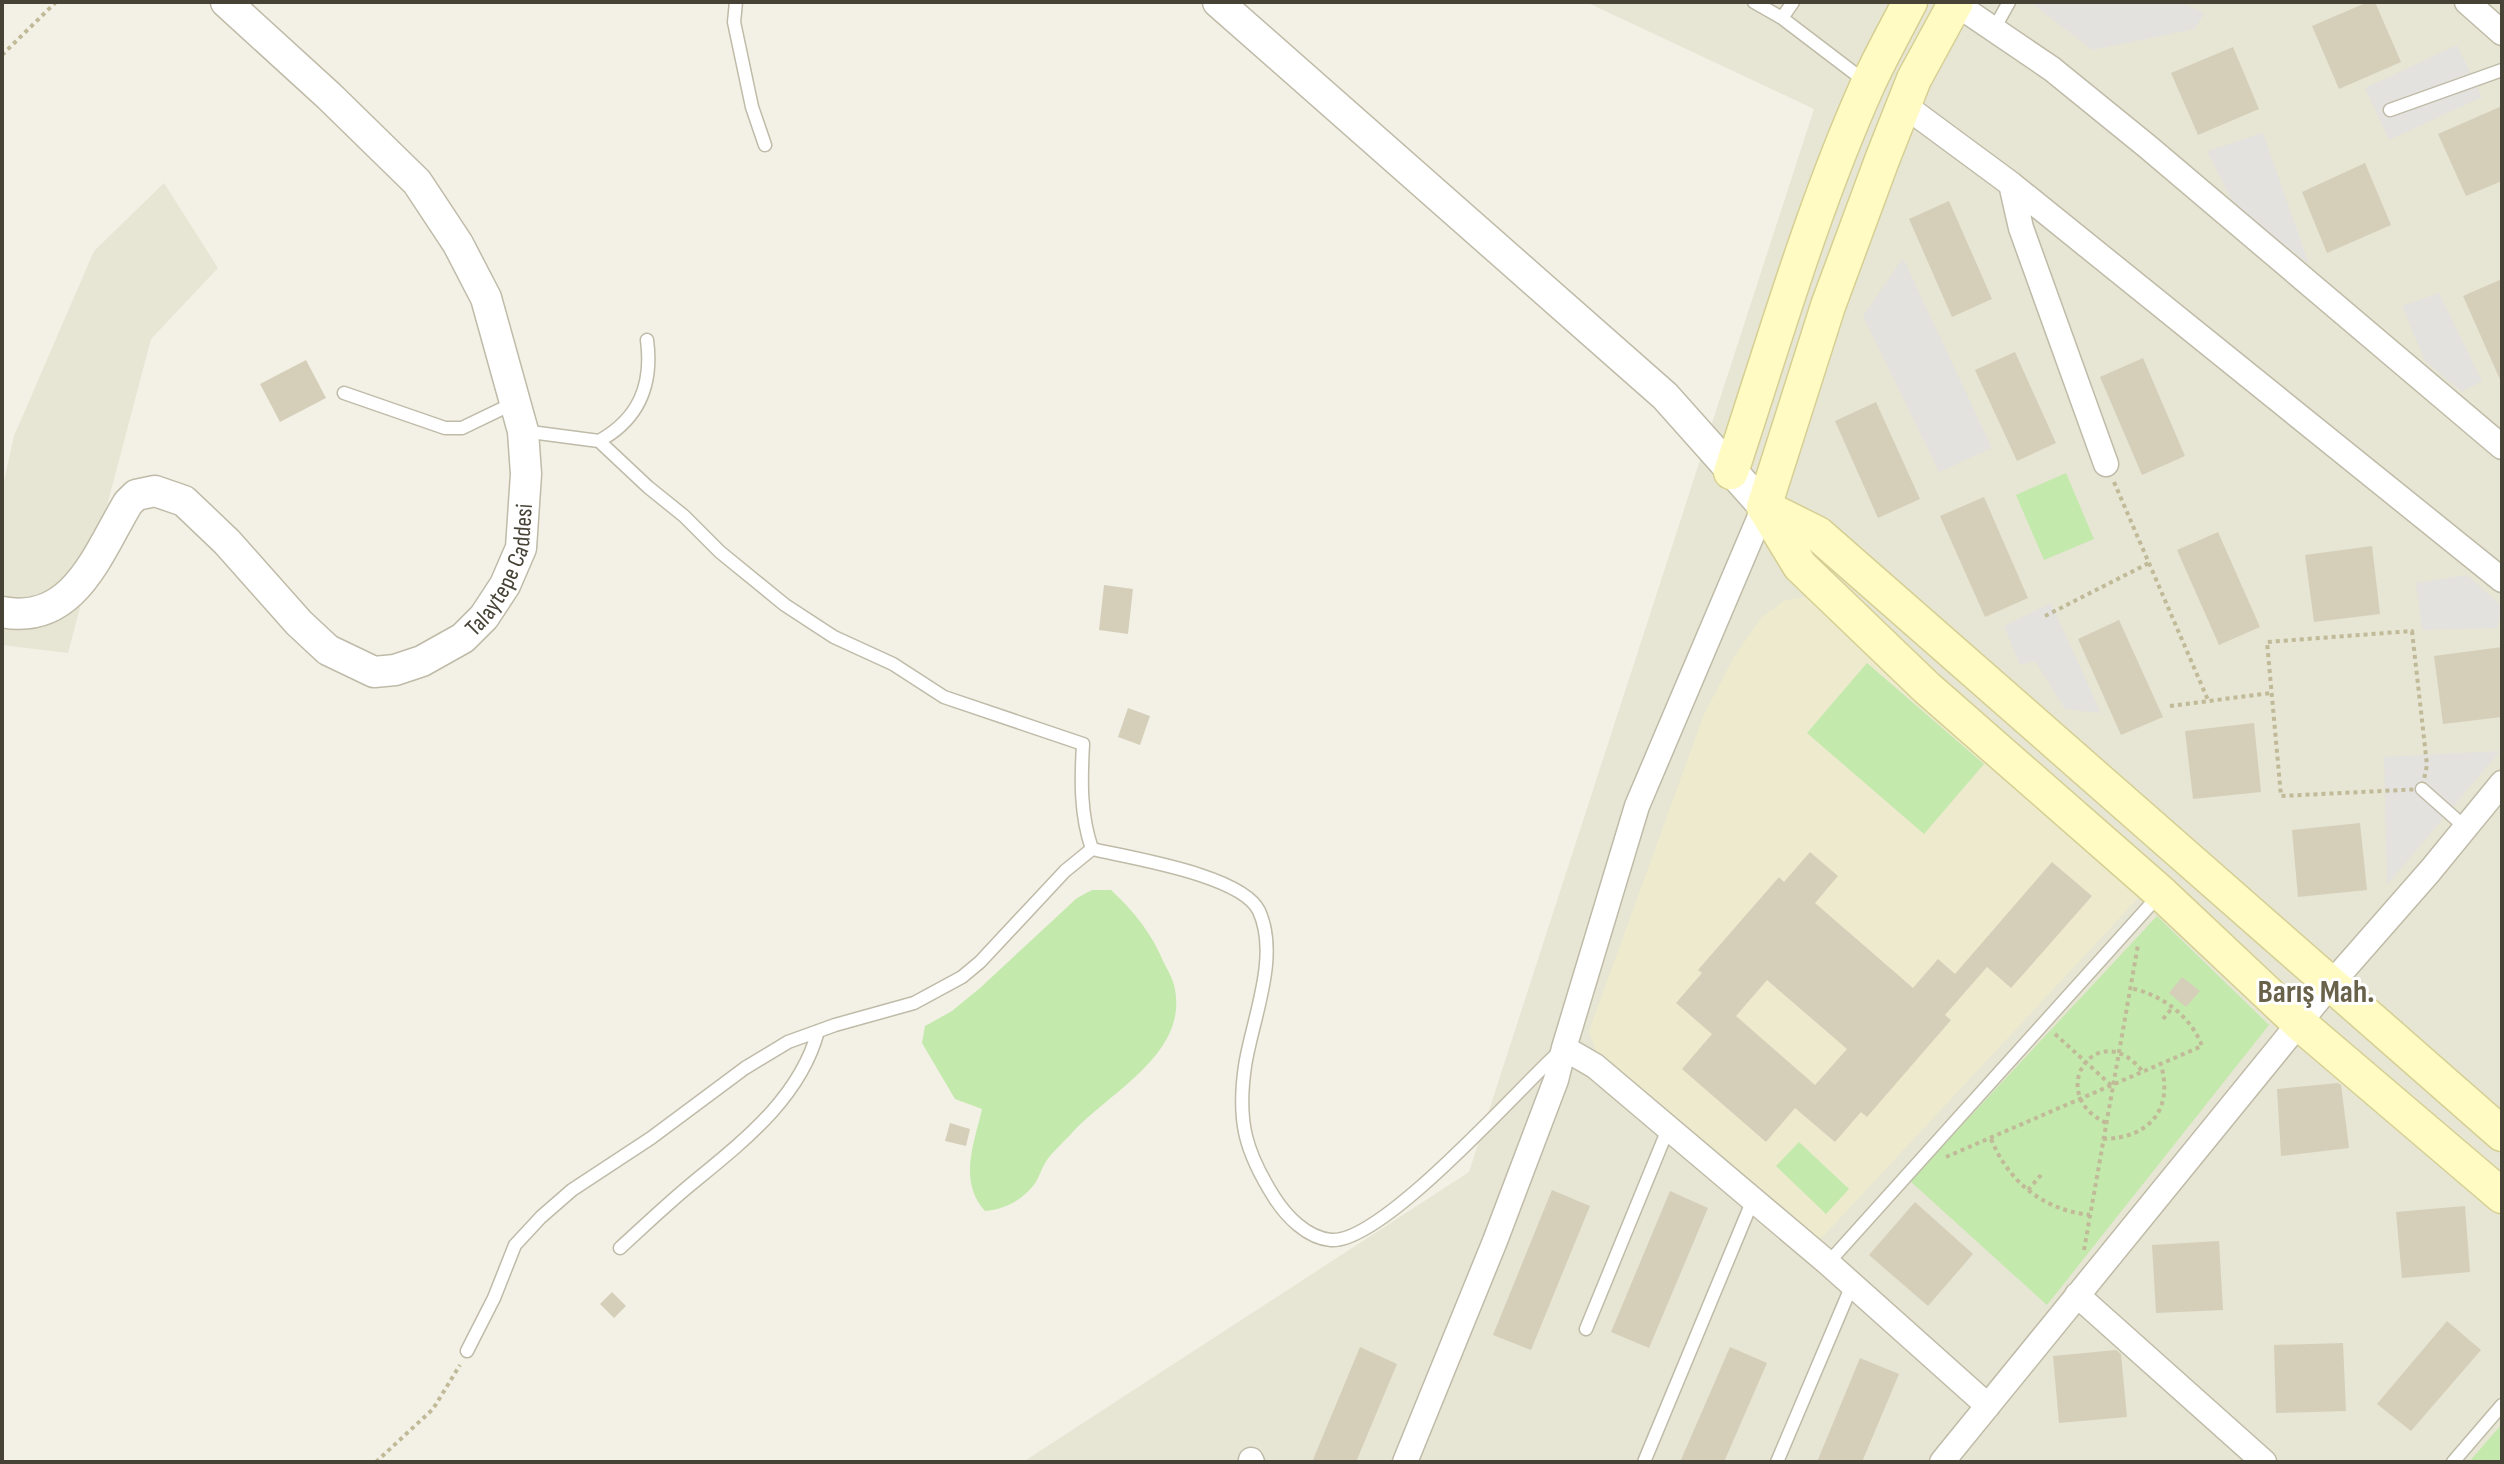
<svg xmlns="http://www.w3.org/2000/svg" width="2504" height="1464" viewBox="0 0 2504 1464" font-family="'Sofia Sans Condensed',sans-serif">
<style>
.residential{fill:#e7e5d3}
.education{fill:#edeace}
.green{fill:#c3e9ac}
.parking{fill:#e4e2de}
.building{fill:#d5cfba;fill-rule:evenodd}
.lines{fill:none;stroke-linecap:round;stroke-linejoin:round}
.service-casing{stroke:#bfbba8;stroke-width:15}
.minor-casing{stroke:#bfbba8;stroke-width:27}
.tertiary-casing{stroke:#bfbba8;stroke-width:33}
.secondary-casing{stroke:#d5cf93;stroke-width:37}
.path{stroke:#c1ba98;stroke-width:4;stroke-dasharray:4 4;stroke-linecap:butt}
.service{stroke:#fff;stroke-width:12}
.minor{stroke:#fff;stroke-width:24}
.tertiary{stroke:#fff;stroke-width:30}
.secondary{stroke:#fffbc3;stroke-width:34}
.labels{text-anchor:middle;stroke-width:6;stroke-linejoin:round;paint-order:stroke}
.street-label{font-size:24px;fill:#464235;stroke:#fff}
.district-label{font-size:32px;font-weight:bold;fill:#69624b;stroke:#fff}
</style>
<rect width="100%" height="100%" fill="#f3f1e5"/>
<path class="residential" d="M 1586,2 L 2502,2 L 2502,1462 L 1023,1462 L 1469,1172 L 1814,109 Z
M 164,183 L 218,268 L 151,339 L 68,653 L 2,645 L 2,490 L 14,436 L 94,251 Z"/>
<path class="education" d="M 1809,596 L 2143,893 L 1816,1244 L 1597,1054 L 1589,1031 L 1704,714 L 1735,655 L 1762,617 L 1783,601 Z"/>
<path class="green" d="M 2066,473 L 2094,539 L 2044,560 L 2016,495 Z
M 1867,663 L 1984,764 L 1924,834 L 1807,733 Z
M 1092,890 L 1111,890 C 1134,911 1152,934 1164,963 C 1168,970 1172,978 1174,985 C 1191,1053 1109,1092 1072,1133 C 1064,1142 1054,1150 1047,1160 C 1042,1167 1040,1175 1036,1182 C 1023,1200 1006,1209 985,1211 C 958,1181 974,1144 982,1109 L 955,1099 L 922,1043 L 925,1026 L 952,1011 L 980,988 L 1077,898 Z
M 2157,916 L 2269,1025 L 2047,1305 L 1910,1181 Z
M 1799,1142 L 1849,1189 L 1826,1214 L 1776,1166 Z
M 2502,1424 L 2502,1462 L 2469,1462 Z"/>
<path class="parking" d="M 2030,2 L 2181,2 L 2204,13 L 2195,29 L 2092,50 Z
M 2457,45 L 2482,97 L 2389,140 L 2365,88 Z
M 2263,133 L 2309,264 L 2234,205 L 2207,151 Z
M 1903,258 L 1992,448 L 1939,472 L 1863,316 Z
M 2439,293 L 2482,381 L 2462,392 L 2425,361 L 2402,306 Z
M 2467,575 L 2502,606 L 2497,628 L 2422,630 L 2416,583 Z
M 2051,603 L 2101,713 L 2065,709 L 2035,661 L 2020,665 L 2004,626 Z
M 2500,751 L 2387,885 L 2384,757 Z"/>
<path class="building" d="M 2368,2 L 2375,2 L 2401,62 L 2339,89 L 2312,26 Z
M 2233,47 L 2259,109 L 2198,135 L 2171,73 Z
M 2502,106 L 2502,181 L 2466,196 L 2438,134 Z
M 2365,163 L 2391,225 L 2327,253 L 2302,192 Z
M 1949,201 L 1992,299 L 1952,317 L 1909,219 Z
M 2502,279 L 2502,384 L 2463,296 Z
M 2015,352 L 2056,443 L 2017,461 L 1975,370 Z
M 2143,358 L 2185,456 L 2142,475 L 2100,377 Z
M 306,360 L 326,398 L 280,422 L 260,384 Z
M 1876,402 L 1920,499 L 1878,518 L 1835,421 Z
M 1984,497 L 2028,598 L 1985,617 L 1940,516 Z
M 2218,532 L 2260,627 L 2219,645 L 2177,550 Z
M 2372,546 L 2380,614 L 2314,622 L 2305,555 Z
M 1104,585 L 1133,589 L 1128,634 L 1099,630 Z
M 2119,620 L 2163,717 L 2121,735 L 2078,639 Z
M 2502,647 L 2502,717 L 2443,724 L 2434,656 Z
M 1128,708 L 1150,716 L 1140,745 L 1118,737 Z
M 2254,723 L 2261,792 L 2193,799 L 2185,731 Z
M 2360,823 L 2367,890 L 2298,897 L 2292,830 Z
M 1810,852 L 1838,876 L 1815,903 L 1913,988 L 1938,959 L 1955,974 L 2052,862 L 2092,896 L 2011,988 L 1987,967 L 1945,1015 L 1951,1020 L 1867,1117 L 1861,1112 L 1835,1142 L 1795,1108 L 1766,1142 L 1682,1069 L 1712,1034 L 1676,1003 L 1702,973 L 1698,970 L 1779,877 L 1784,882 ZM 1767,980 L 1847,1049 L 1815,1085 L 1736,1016 Z
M 2182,977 L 2200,991 L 2186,1007 L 2169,993 Z
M 2338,1083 L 2341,1085 L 2349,1148 L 2281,1156 L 2277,1089 Z
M 950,1123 L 970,1129 L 966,1146 L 945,1141 Z
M 1552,1190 L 1590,1206 L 1531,1350 L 1493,1335 Z
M 1670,1191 L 1708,1208 L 1649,1348 L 1611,1332 Z
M 1915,1202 L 1973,1254 L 1928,1306 L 1869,1255 Z
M 2465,1206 L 2470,1272 L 2402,1278 L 2396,1212 Z
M 2219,1241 L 2223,1310 L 2156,1313 L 2152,1245 Z
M 612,1292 L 626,1306 L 614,1318 L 600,1304 Z
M 2447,1321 L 2481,1350 L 2411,1431 L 2377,1404 Z
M 2343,1343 L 2346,1411 L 2276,1413 L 2274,1345 Z
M 1360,1347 L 1397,1364 L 1356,1462 L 1312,1462 Z
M 1730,1347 L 1767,1363 L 1724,1462 L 1680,1462 Z
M 2116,1350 L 2121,1354 L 2127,1417 L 2059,1423 L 2053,1356 Z
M 1860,1358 L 1899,1374 L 1862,1462 L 1817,1462 Z"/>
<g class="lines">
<g class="service-casing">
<path id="service" d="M 736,2 L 734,22 L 752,107 L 765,145
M 1754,2 L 1782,18 L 1866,82
M 1782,18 L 1793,2
M 1994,29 L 2009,2
M 2390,110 L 2502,70
M 344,393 L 445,428 L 462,428 L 514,403
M 523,431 L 599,441 L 648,487 L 684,516 L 720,552 L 785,605 L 834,637 L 893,664 L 944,697 L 1083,744 C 1081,780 1080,814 1092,849
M 599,441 C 639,419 653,385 647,340
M 2422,789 L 2466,828
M 1092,849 C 1130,858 1242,875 1259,911 C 1280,957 1252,1020 1245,1066 C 1237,1121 1245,1151 1274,1197 C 1286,1216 1307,1238 1331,1240 C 1382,1244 1517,1090 1558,1053
M 620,1248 C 643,1227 665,1206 689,1186 C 741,1143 800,1099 818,1031
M 1828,1263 L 2160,894
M 1586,1329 L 1668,1129
M 467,1351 L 494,1298 L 515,1245 L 541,1217 L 572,1190 L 651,1138 L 745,1068 L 788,1042 L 835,1025 L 914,1003 L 962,977 L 980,962 L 1065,871 L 1092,849
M 1644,1462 L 1752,1202
M 1777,1462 L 1852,1285
M 2453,1462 L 2502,1405"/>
</g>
<g class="minor-casing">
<path id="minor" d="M 2467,2 L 2502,33
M 1955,3 L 2052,69 L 2148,147 L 2502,447
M 1904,105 L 2011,184 L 2502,580
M 2011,184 L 2021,228 L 2106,464
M 1564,1048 L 1595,1066 L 1828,1263 L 1988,1406
M 2077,1295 L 2264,1462
M 1251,1460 L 1252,1462
M 1405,1462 L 1495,1241 L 1556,1080 L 1564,1048 L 1637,806 L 1764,507
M 1942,1462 L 2331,984 L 2430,871 L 2502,783"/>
</g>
<g class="tertiary-casing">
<g id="tertiary">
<path d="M 1218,2 L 1665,396 L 1764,507"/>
<path id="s1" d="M 2,612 C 74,626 98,553 128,503 L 136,495 L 155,491 L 184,501 L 227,542 L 299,623 L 328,650 L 374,672 L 395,670 L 422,661 L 463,638 L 484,617 L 505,585 L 521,548 L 526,474 L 523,431 L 486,298 L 458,244 L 417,182 L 329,96 L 226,2"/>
</g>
</g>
<g class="secondary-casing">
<path id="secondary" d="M 1956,2 L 1914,79 L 1882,160 L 1828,306 L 1764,507 L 1800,566 L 1927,688 L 2161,893 L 2299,1023 L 2502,1196
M 1731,472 C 1774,342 1812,209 1868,84 C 1881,56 1896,29 1910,2
M 1764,507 L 1818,534 L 2502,1134"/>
</g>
<path class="path" d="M 2,55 L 56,2
M 2114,482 L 2208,700
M 2045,616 L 2149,563
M 2412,631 L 2427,765 L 2422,789 L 2281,796 L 2267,642 Z
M 2170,706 L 2271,693
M 2163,1019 L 2173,1007
M 2055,1034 L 2112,1086
M 2106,1123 C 2043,1093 2098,1014 2143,1072
M 1991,1139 C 2009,1182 2043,1210 2090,1215
M 2103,1139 C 2148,1138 2174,1111 2161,1065
M 1946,1157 L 2202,1046 C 2191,1016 2161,994 2130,988
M 2028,1190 L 2041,1175
M 2084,1250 L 2138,945
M 376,1462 L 433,1409 L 460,1365"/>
<use href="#service" class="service"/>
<use href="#minor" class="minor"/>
<use href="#tertiary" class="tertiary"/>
<use href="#secondary" class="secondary"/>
</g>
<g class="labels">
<g class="street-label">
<text dy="8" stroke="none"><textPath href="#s1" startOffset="678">Talaytepe Caddesi</textPath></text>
</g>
<g class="district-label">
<text x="2316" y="1002">Barış Mah.</text>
</g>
</g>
<rect width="2504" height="1464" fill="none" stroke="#464235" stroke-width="8"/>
</svg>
